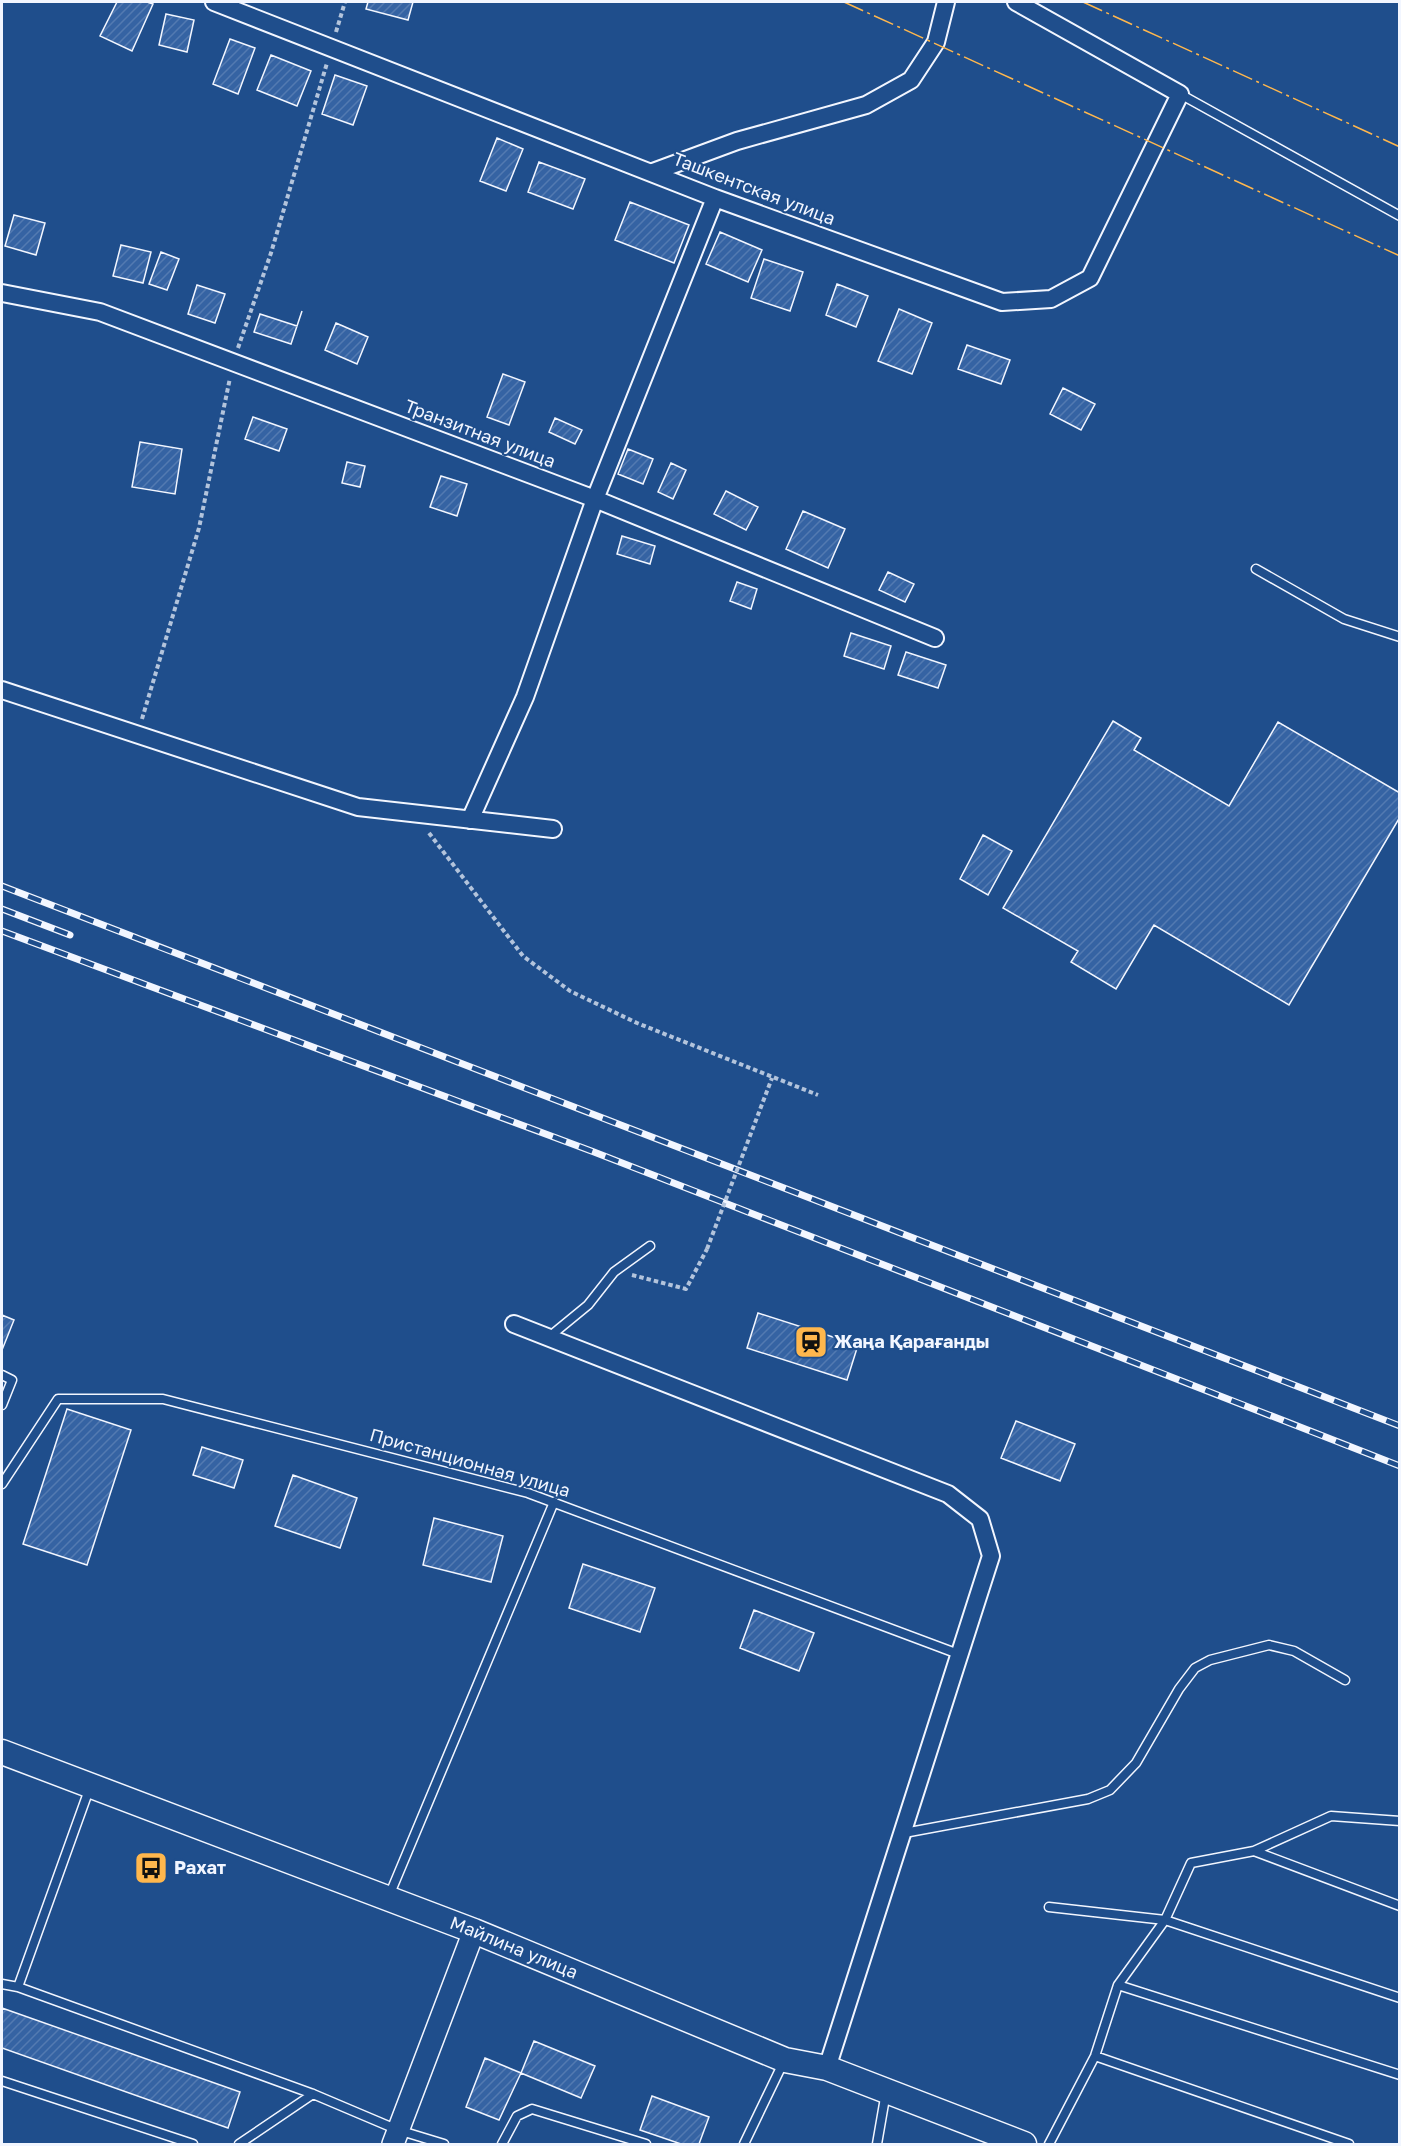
<svg xmlns="http://www.w3.org/2000/svg" width="1401" height="2146" viewBox="0 0 1401 2146" font-family="'Golos Text',sans-serif">
<style>
.building{fill:url(#building-hatch);stroke:#f2f6ff;stroke-width:1.5}
.lines{fill:none;stroke-linecap:round;stroke-linejoin:round}
.service-casing{stroke:#f2f6ff;stroke-width:11}
.minor-casing{stroke:#f2f6ff;stroke-width:20}
.tertiary-casing{stroke:#f2f6ff;stroke-width:24}
.secondary-casing{stroke:#f2f6ff;stroke-width:27}
.path{stroke:#b3c4dc;stroke-width:4;stroke-dasharray:4.5 3;stroke-linecap:butt}
.service{stroke:#1f4e8c;stroke-width:8}
.minor{stroke:#1f4e8c;stroke-width:16}
.tertiary{stroke:#1f4e8c;stroke-width:21}
.secondary{stroke:#1f4e8c;stroke-width:24}
.rail-casing{stroke:#f2f6ff;stroke-width:7}
.rail{stroke:#1f4e8c;stroke-width:4.5;stroke-dasharray:14;stroke-linecap:butt}
.path-bridge{stroke:#b3c4dc;stroke-width:4;stroke-dasharray:4.5 3;stroke-linecap:butt}
.power{stroke:#ffb74d;stroke-width:1.5;stroke-dasharray:21 4.5 3 4.5;stroke-linecap:butt}
.labels{text-anchor:middle;stroke-width:4.5;stroke-linejoin:round;paint-order:stroke}
.street-label{font-size:18px;fill:#f2f6ff;stroke:#1f4e8c}
.poi-label{font-size:18px;font-weight:bold;fill:#f2f6ff;stroke:#1f4e8c;text-anchor:start}
</style>
<defs>
<pattern id="building-hatch" width="6" height="6" patternUnits="userSpaceOnUse" patternTransform="scale(1.5)"><rect width="6" height="6" fill="#3563a3"/><path d="M-1 1l2-2M0 6l6-6M5 7l2-2" fill="none" stroke="#537ab1"/></pattern>
</defs>
<rect width="100%" height="100%" fill="#1f4e8c"/>
<path class="building" d="M 117,2 L 147,2 L 153,4 L 132,51 L 100,36 Z
M 368,2 L 413,2 L 408,20 L 366,9 Z
M 166,14 L 194,20 L 187,52 L 159,45 Z
M 230,39 L 255,48 L 238,94 L 213,84 Z
M 271,55 L 311,71 L 297,106 L 257,90 Z
M 335,75 L 367,86 L 353,125 L 322,114 Z
M 497,138 L 523,149 L 506,191 L 480,181 Z
M 539,162 L 585,179 L 573,209 L 528,192 Z
M 630,202 L 689,225 L 674,263 L 615,240 Z
M 14,215 L 45,223 L 36,255 L 5,246 Z
M 720,232 L 762,250 L 748,282 L 706,264 Z
M 121,245 L 151,252 L 143,283 L 113,276 Z
M 161,252 L 179,259 L 167,290 L 149,284 Z
M 764,259 L 803,272 L 790,311 L 751,298 Z
M 837,284 L 868,296 L 856,327 L 826,315 Z
M 197,285 L 225,294 L 215,323 L 188,314 Z
M 899,309 L 932,323 L 912,374 L 878,361 Z
M 302,311 L 291,344 L 254,332 L 260,314 L 297,326 Z
M 336,323 L 368,337 L 357,364 L 325,350 Z
M 967,345 L 1010,360 L 1001,384 L 958,369 Z
M 503,374 L 525,382 L 509,425 L 487,417 Z
M 1063,388 L 1095,404 L 1081,430 L 1050,414 Z
M 253,417 L 287,429 L 279,451 L 245,439 Z
M 555,418 L 582,430 L 575,444 L 549,432 Z
M 140,442 L 182,449 L 175,494 L 132,487 Z
M 628,449 L 653,459 L 643,484 L 618,474 Z
M 347,462 L 365,466 L 360,487 L 342,483 Z
M 671,463 L 686,470 L 673,499 L 658,492 Z
M 441,476 L 467,484 L 457,516 L 430,507 Z
M 726,491 L 758,507 L 746,530 L 714,514 Z
M 803,511 L 845,529 L 828,568 L 786,549 Z
M 622,536 L 655,546 L 650,564 L 617,554 Z
M 888,572 L 914,584 L 905,602 L 879,590 Z
M 737,582 L 757,589 L 751,609 L 730,601 Z
M 851,633 L 891,646 L 884,669 L 844,656 Z
M 906,652 L 946,665 L 938,688 L 898,675 Z
M 1113,721 L 1141,738 L 1134,750 L 1229,806 L 1278,722 L 1400,793 L 1400,817 L 1289,1005 L 1154,925 L 1116,989 L 1071,962 L 1078,951 L 1003,908 Z
M 983,835 L 1012,851 L 988,895 L 960,879 Z
M 758,1313 L 858,1345 L 847,1380 L 747,1348 Z
M 2,1315 L 14,1320 L 2,1350 Z
M 67,1409 L 131,1430 L 87,1565 L 23,1544 Z
M 1016,1421 L 1075,1444 L 1060,1481 L 1001,1458 Z
M 202,1447 L 243,1460 L 234,1488 L 193,1475 Z
M 293,1475 L 357,1498 L 340,1548 L 275,1526 Z
M 434,1518 L 503,1536 L 491,1582 L 423,1565 Z
M 583,1564 L 655,1588 L 640,1632 L 569,1608 Z
M 754,1610 L 814,1633 L 799,1671 L 740,1648 Z
M 2,2008 L 240,2092 L 228,2128 L 2,2048 Z
M 534,2041 L 595,2066 L 581,2098 L 521,2073 Z
M 485,2058 L 521,2073 L 499,2120 L 466,2107 Z
M 652,2096 L 709,2117 L 699,2144 L 681,2144 L 640,2130 Z"/>
<g class="lines">
<g class="service-casing">
<path id="service" d="M 1180,94 L 1400,216
M 1256,569 L 1344,619 L 1400,637
M 549,1337 L 588,1305 L 614,1272 L 650,1246
M 2,1375 L 12,1380 L 2,1405
M 2,1484 L 58,1399 L 163,1399 L 528,1493 L 961,1655
M 90,1787 L 18,1987 L 313,2094 L 398,2130 L 444,2144
M 904,1833 L 1088,1799 L 1110,1790 L 1136,1763 L 1179,1689 L 1195,1668 L 1210,1660 L 1269,1645 L 1294,1651 L 1345,1680
M 1254,1851 L 1400,1906
M 389,1896 L 554,1502
M 1049,1907 L 1165,1920 L 1400,1998
M 2,1984 L 18,1987
M 1118,1985 L 1400,2075
M 1095,2056 L 1349,2144
M 2,2081 L 193,2144
M 239,2144 L 313,2094
M 502,2144 L 517,2116 L 532,2109 L 646,2144
M 744,2144 L 784,2061
M 877,2144 L 886,2092
M 1049,2144 L 1095,2056 L 1118,1985 L 1165,1920 L 1191,1863 L 1254,1851 L 1331,1816 L 1400,1821"/>
</g>
<g class="minor-casing">
<path id="minor" d="M 214,2 L 715,198 L 1002,302 L 1051,299 L 1090,278 L 1180,94 L 1016,2
M 653,172 L 737,141 L 866,105 L 911,80 L 936,42 L 946,2
M 2,293 L 100,312 L 595,499 L 935,638
M 2,690 L 358,807 L 553,829
M 470,820 L 525,697 L 595,499 L 715,198
M 514,1324 L 948,1494 L 980,1519 L 991,1556 L 827,2068"/>
</g>
<g class="tertiary-casing">
<path id="tertiary" d="M 393,2144 L 474,1931"/>
</g>
<g class="secondary-casing">
<g id="secondary">
<path id="s1" d="M 2,1752 L 474,1931 L 785,2060 L 827,2068 L 1024,2144"/>
</g>
</g>
<path class="path" d="M 336,32 L 345,2
M 238,348 L 271,253 L 327,63
M 142,719 L 199,528 L 230,378
M 429,833 L 523,956 L 570,991 L 637,1023 L 818,1095
M 632,1275 L 686,1289 L 707,1249"/>
<use href="#service" class="service"/>
<use href="#minor" class="minor"/>
<use href="#tertiary" class="tertiary"/>
<use href="#secondary" class="secondary"/>
<g class="rail-casing">
<path id="rail" d="M 2,886 L 1400,1426
M 2,909 L 70,935
M 2,931 L 594,1152 L 1400,1466"/>
</g>
<use href="#rail" class="rail"/>
<path class="path-bridge" d="M 707,1249 L 772,1078"/>
<path class="power" d="M 844,2 L 1400,256
M 1083,2 L 1400,147"/>
</g>
<defs>
<g id="station-square" transform="scale(1.725)"><rect x="-9" y="-9" width="18" height="18" rx="4" fill="#ffb74d" stroke="#1f4e8c"/><path d="M-3-6H3Q5-6 5-4V2Q5 4 3 4L4.5 6H3L1.5 4h-3L-3 6H-4.5L-3 4Q-5 4-5 2V-4Q-5-6-3-6ZM-3.5-4v3h7v-3ZM-3.5 1v1.5H-2V1ZM2 1v1.5H3.5V1Z" fill="#111"/></g>
<g id="bus-square" transform="scale(1.725)"><rect x="-9" y="-9" width="18" height="18" rx="4" fill="#ffb74d" stroke="#1f4e8c"/><path d="M-5-6H5V4H4V6H2V4H-2V6H-4V4H-5ZM-3.5-4V0h7V-4ZM-3.5 1.2v1.5H-2V1.2ZM2 1.2v1.5H3.5V1.2Z" fill="#111"/></g>
</defs>
<g fill-rule="evenodd">
<use href="#station-square" x="811" y="1342"/>
<use href="#bus-square" x="151" y="1868"/>
</g>
<g class="labels">
<g class="street-label">
<text transform="translate(754 189) rotate(21)" y="6">Ташкентская улица</text>
<text transform="translate(480 434) rotate(21)" y="6">Транзитная улица</text>
<text transform="translate(470 1463) rotate(16)" y="6">Пристанционная улица</text>
<text dy="6" stroke="none"><textPath href="#s1" startOffset="548">Майлина улица</textPath></text>
</g>
<g class="poi-label">
<text x="834" y="1348">Жаңа Қарағанды</text>
<text x="174" y="1874">Рахат</text>
</g>
</g>
<rect width="1401" height="2146" fill="none" stroke="#f2f6ff" stroke-width="6"/>
</svg>
